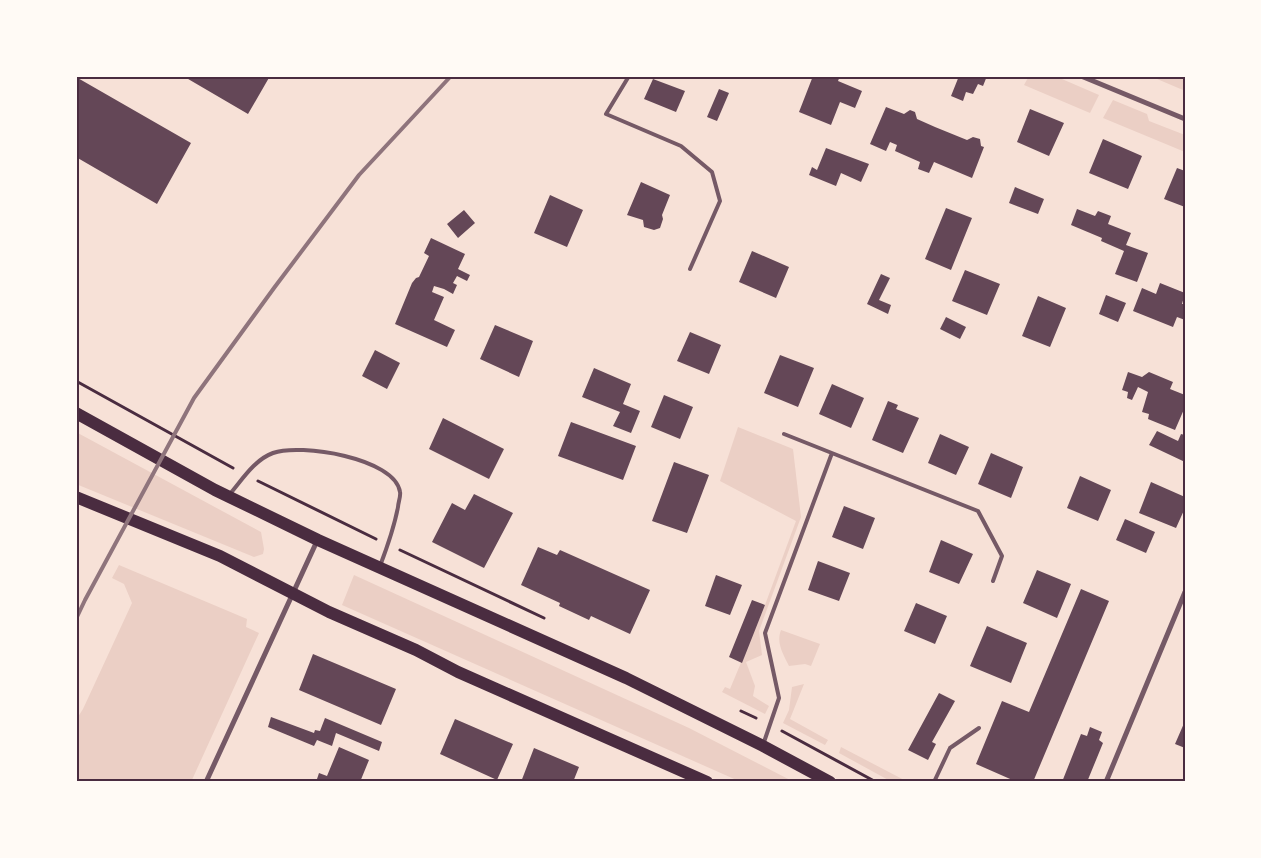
<svg xmlns="http://www.w3.org/2000/svg" width="1261" height="858" viewBox="0 0 1261 858" font-family="'Fira Sans Condensed',sans-serif">
<style>
.green{fill:#ebcfc5}
.building{fill:#644757}
.lines{fill:none;stroke-linecap:round;stroke-linejoin:round}
.path{stroke:#4a2c40;stroke-width:3}
.service{stroke:#755966;stroke-width:4}
.minor{stroke:#755966;stroke-width:5}
.primary{stroke:#4a2c40;stroke-width:12}
.rail{stroke:#8f747c;stroke-width:4}
.neatline{fill:none;stroke:#4a2c40;stroke-width:2}
</style>
<rect width="100%" height="100%" fill="#f7e1d7"/>
<path class="green" d="M 1029,76 L 1055,76 L 1099,95 L 1090,113 L 1024,85 Z
M 1150,76 L 1185,76 L 1185,90 L 1183,90 Z
M 1113,100 L 1147,114 L 1149,121 L 1185,135 L 1185,152 L 1103,118 Z
M 738,427 L 793,449 L 801,517 L 759,631 L 762,655 L 746,662 L 755,686 L 753,696 L 769,706 L 765,714 L 722,692 L 725,687 L 730,689 L 765,605 L 796,521 L 720,481 Z
M 76,432 L 261,532 L 264,549 L 263,554 L 254,557 L 76,484 Z
M 119,565 L 247,619 L 246,627 L 259,633 L 191,782 L 76,782 L 76,720 L 83,709 L 132,603 L 124,584 L 112,578 Z
M 354,575 L 689,728 L 794,782 L 741,782 L 342,605 Z
M 781,630 L 820,644 L 811,666 L 805,664 L 789,666 C 783,654 776,643 781,630 Z
M 804,684 L 790,719 L 828,740 L 825,745 L 783,723 L 789,710 L 792,687 Z
M 841,747 L 908,782 L 892,782 L 839,753 Z"/>
<path class="building" d="M 183,76 L 270,76 L 248,114 Z
M 813,76 L 840,76 L 838,81 L 862,91 L 855,108 L 840,102 L 831,125 L 799,112 Z
M 959,76 L 987,76 L 983,86 L 978,84 L 973,94 L 966,92 L 963,101 L 951,96 Z
M 76,77 L 191,143 L 157,204 L 76,157 Z
M 653,79 L 685,91 L 676,112 L 644,99 Z
M 719,89 L 729,93 L 717,121 L 707,117 Z
M 886,107 L 904,114 L 910,110 L 915,112 L 917,119 L 935,127 L 967,140 L 973,137 L 980,139 L 981,146 L 984,147 L 972,178 L 934,162 L 929,173 L 918,169 L 920,162 L 895,151 L 897,145 L 890,142 L 886,151 L 870,144 Z
M 1030,109 L 1064,123 L 1049,156 L 1017,142 Z
M 1103,139 L 1142,156 L 1128,189 L 1089,173 Z
M 826,148 L 869,164 L 861,182 L 841,173 L 836,186 L 809,175 L 812,167 L 817,170 Z
M 1177,168 L 1185,171 L 1185,207 L 1164,199 Z
M 641,182 L 670,195 L 662,215 L 663,219 L 660,228 L 654,230 L 644,227 L 643,220 L 627,215 Z
M 1015,187 L 1044,199 L 1038,214 L 1009,203 Z
M 550,195 L 583,210 L 567,247 L 534,233 Z
M 946,208 L 972,218 L 951,270 L 925,259 Z
M 1077,209 L 1095,216 L 1098,211 L 1111,216 L 1108,224 L 1131,233 L 1126,245 L 1148,253 L 1137,282 L 1115,274 L 1124,251 L 1101,241 L 1102,238 L 1071,225 Z
M 464,210 L 475,223 L 458,238 L 447,224 Z
M 431,238 L 465,254 L 458,269 L 470,275 L 467,281 L 457,276 L 453,283 L 457,285 L 453,294 L 444,289 L 434,286 L 432,292 L 444,297 L 434,320 L 455,330 L 447,347 L 395,324 L 412,283 L 416,278 L 419,277 L 429,256 L 424,253 Z
M 752,251 L 789,267 L 776,298 L 739,282 Z
M 965,270 L 1000,284 L 987,315 L 952,301 Z
M 881,274 L 890,278 L 879,300 L 891,305 L 888,314 L 867,304 Z
M 1160,283 L 1185,293 L 1182,304 L 1185,304 L 1185,320 L 1177,317 L 1173,327 L 1133,311 L 1142,288 L 1156,294 Z
M 1106,295 L 1126,303 L 1118,322 L 1099,314 Z
M 1038,296 L 1066,308 L 1050,347 L 1022,336 Z
M 946,317 L 966,327 L 960,339 L 940,329 Z
M 495,325 L 533,341 L 519,377 L 480,359 Z
M 690,332 L 721,345 L 709,374 L 677,361 Z
M 375,350 L 400,363 L 387,389 L 362,376 Z
M 780,355 L 814,368 L 798,407 L 764,393 Z
M 594,368 L 631,384 L 623,404 L 640,411 L 631,433 L 613,426 L 620,412 L 582,397 Z
M 1128,372 L 1142,377 L 1149,372 L 1173,382 L 1170,389 L 1185,395 L 1185,407 L 1175,430 L 1148,419 L 1149,414 L 1142,412 L 1148,392 L 1138,387 L 1132,400 L 1127,398 L 1128,392 L 1122,390 Z
M 832,384 L 864,398 L 851,428 L 819,414 Z
M 664,395 L 693,407 L 680,439 L 651,427 Z
M 888,401 L 898,405 L 896,409 L 919,418 L 903,453 L 872,440 Z
M 443,418 L 504,449 L 489,479 L 429,449 Z
M 571,422 L 636,446 L 623,480 L 558,456 Z
M 1157,431 L 1178,441 L 1181,434 L 1185,435 L 1185,462 L 1149,445 Z
M 940,434 L 969,447 L 956,475 L 928,463 Z
M 991,453 L 1023,467 L 1011,498 L 978,484 Z
M 674,462 L 709,475 L 687,533 L 652,521 Z
M 1080,476 L 1111,490 L 1098,521 L 1067,508 Z
M 1151,482 L 1185,497 L 1185,508 L 1176,528 L 1139,513 Z
M 474,494 L 513,513 L 484,568 L 432,542 L 452,503 L 465,510 Z
M 844,506 L 875,518 L 863,549 L 832,537 Z
M 1125,519 L 1155,532 L 1146,553 L 1116,540 Z
M 941,540 L 973,554 L 959,584 L 929,572 Z
M 538,547 L 557,555 L 560,550 L 650,590 L 630,634 L 591,616 L 589,620 L 559,606 L 560,603 L 521,585 Z
M 818,561 L 850,573 L 839,601 L 808,590 Z
M 1037,570 L 1071,584 L 1057,618 L 1023,603 Z
M 716,575 L 742,585 L 730,615 L 705,606 Z
M 1081,589 L 1109,601 L 1033,782 L 1017,782 L 976,764 L 1002,701 L 1029,712 Z
M 752,600 L 765,605 L 742,663 L 729,657 Z
M 916,603 L 947,616 L 935,644 L 904,631 Z
M 987,626 L 1027,643 L 1011,683 L 970,666 Z
M 313,654 L 396,689 L 381,725 L 299,690 Z
M 939,693 L 955,701 L 932,742 L 936,744 L 928,760 L 908,750 Z
M 271,717 L 314,733 L 315,730 L 320,731 L 325,718 L 382,742 L 379,751 L 336,733 L 332,746 L 317,740 L 314,746 L 268,727 Z
M 455,719 L 513,744 L 497,780 L 440,754 Z
M 1185,721 L 1185,748 L 1175,744 Z
M 1090,727 L 1102,732 L 1099,740 L 1103,743 L 1087,782 L 1062,782 L 1081,734 L 1087,736 Z
M 339,747 L 369,760 L 360,782 L 316,782 L 319,773 L 327,776 Z
M 534,748 L 579,767 L 573,782 L 521,782 Z"/>
<g class="lines">
<path class="path" d="M 76,381 L 233,468
M 258,481 L 376,539
M 400,550 L 544,618
M 741,711 L 756,718
M 782,731 L 876,782"/>
<path class="service" d="M 629,76 L 606,114 L 681,146 L 712,172 L 720,201 L 690,269
M 784,434 L 978,511 L 1002,556 L 993,581
M 229,495 C 242,480 254,460 273,453 C 300,443 395,458 400,492 C 401,496 398,503 398,507 C 394,528 388,545 380,566
M 764,742 L 779,698 L 765,633 L 832,453
M 934,782 L 950,748 L 979,728"/>
<path class="minor" d="M 1081,76 L 1185,119
M 206,782 L 317,541
M 1106,782 L 1185,592"/>
<path class="primary" d="M 76,413 L 215,490 L 318,540 L 626,678 L 763,746 L 830,782
M 76,497 L 220,556 L 329,612 L 416,650 L 458,672 L 707,782"/>
<path class="rail" d="M 76,619 L 85,600 L 194,398 L 274,288 L 359,175 L 451,76"/>
</g>
<rect width="1261" height="858" fill="none" stroke="#fffaf5" stroke-width="155"/>
<rect x="78" y="78" width="1106" height="702" class="neatline"/>
</svg>
